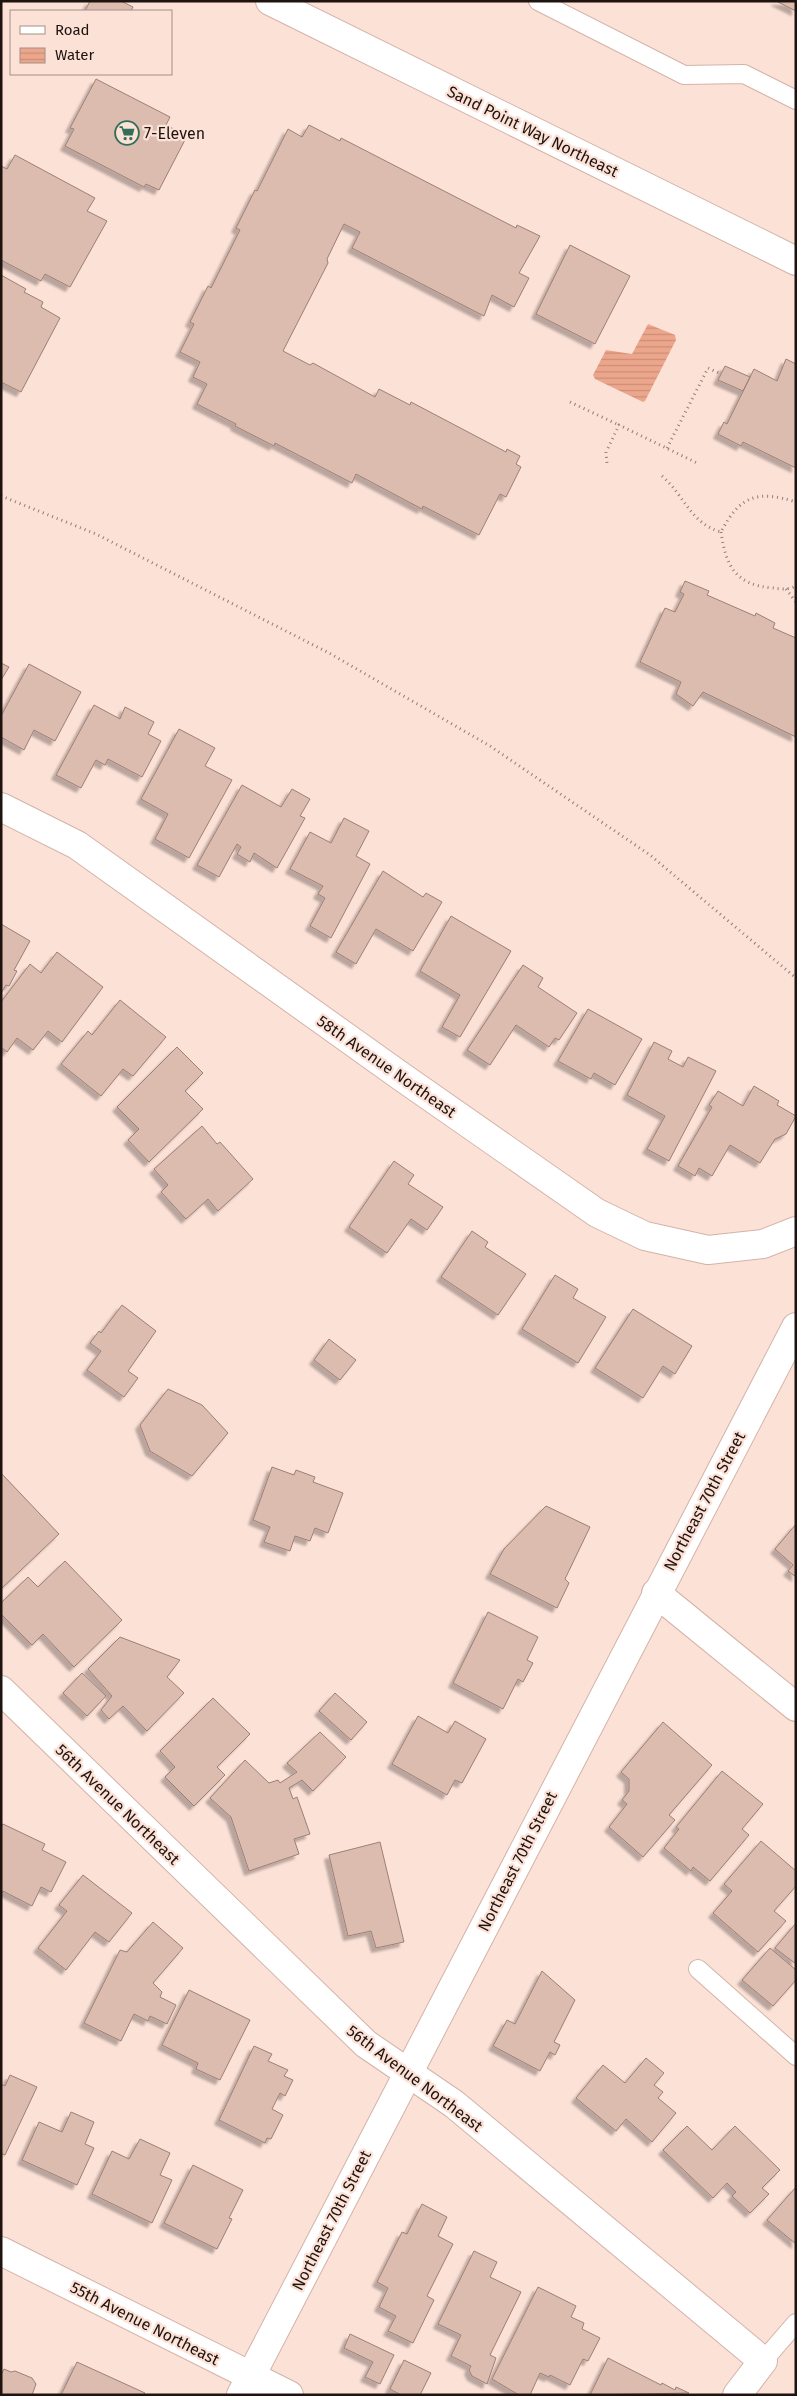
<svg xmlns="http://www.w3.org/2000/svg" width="797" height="2396" viewBox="0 0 797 2396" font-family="'Fira Sans',sans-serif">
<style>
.water{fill:url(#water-rules)}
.building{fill:#ddbcb0;stroke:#9e7f74;filter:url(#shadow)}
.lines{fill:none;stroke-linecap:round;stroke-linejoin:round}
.lane-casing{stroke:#d4b3a7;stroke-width:20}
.street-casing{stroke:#d4b3a7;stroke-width:30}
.secondary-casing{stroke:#d4b3a7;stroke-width:30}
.primary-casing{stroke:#d4b3a7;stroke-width:30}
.path{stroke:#917d76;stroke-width:3;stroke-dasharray:1 4;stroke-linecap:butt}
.lane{stroke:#fff;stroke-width:18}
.street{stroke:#fff;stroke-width:28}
.secondary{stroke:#fff;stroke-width:28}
.primary{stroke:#fff;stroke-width:28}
.labels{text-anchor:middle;stroke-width:4.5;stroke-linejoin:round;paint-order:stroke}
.street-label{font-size:16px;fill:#1e130f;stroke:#fce1d7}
.poi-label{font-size:16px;fill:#1e130f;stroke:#fce1d7;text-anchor:start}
</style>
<defs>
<pattern id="water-rules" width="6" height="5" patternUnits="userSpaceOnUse" patternTransform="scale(1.25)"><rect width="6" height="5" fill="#eca68c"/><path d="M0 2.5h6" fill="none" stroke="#ca8e78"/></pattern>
<filter id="shadow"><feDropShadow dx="-4.5" dy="4.5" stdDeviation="1" flood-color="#0004"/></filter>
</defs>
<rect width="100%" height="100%" fill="#fce1d7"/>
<path class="water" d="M 648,324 L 675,335 L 676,340 L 645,401 L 643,402 L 595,379 L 593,375 L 606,350 L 632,354 Z"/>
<path class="building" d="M 90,1 L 121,1 L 133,7 L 131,11 L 85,11 Z
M 776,1 L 796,1 L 796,11 Z
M 96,79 L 170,117 L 166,125 L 187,136 L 159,190 L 146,184 L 144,187 L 65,146 L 74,129 L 70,128 Z
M 309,125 L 340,141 L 341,138 L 516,228 L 517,225 L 540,236 L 519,273 L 529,278 L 514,307 L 492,295 L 484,316 L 352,248 L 360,232 L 344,224 L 327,259 L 328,263 L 283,351 L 310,365 L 313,363 L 375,397 L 379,389 L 410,405 L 411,402 L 506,452 L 507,449 L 520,456 L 516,464 L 521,467 L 506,497 L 500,494 L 479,535 L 423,506 L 422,509 L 356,474 L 352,483 L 275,443 L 274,446 L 235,426 L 236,424 L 197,404 L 207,384 L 193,377 L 200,362 L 180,352 L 194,324 L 190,322 L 208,286 L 211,288 L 240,230 L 236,228 L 255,190 L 257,191 L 288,129 L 302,137 Z
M 15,155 L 95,198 L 87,211 L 107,221 L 70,287 L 45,274 L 41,281 L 1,260 L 1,166 L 7,169 Z
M 570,245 L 630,276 L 595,344 L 536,314 Z
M 1,275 L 26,289 L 24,292 L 43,302 L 41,307 L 60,318 L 21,392 L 1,382 Z
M 786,359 L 796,364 L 796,468 L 743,442 L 741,446 L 718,434 L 724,422 L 727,424 L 754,369 L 777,381 Z
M 725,366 L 750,377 L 743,391 L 718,380 Z
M 685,581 L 709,591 L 707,595 L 755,616 L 756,613 L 775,623 L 773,628 L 796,638 L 796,737 L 703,692 L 693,706 L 676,694 L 681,682 L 640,662 L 665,608 L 675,612 L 684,594 L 680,592 Z
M 1,663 L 9,667 L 1,680 Z
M 29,664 L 81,692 L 55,741 L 34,730 L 24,750 L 1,737 L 1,716 Z
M 94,705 L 120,719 L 125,707 L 154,722 L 148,734 L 161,741 L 142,777 L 108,759 L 105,765 L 96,760 L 81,788 L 56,775 Z
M 179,729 L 215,748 L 205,766 L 232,780 L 189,858 L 155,839 L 168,814 L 141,799 Z
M 242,785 L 281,807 L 292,789 L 310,799 L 300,816 L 305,818 L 277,868 L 254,853 L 250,862 L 237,854 L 241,847 L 237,844 L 219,877 L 197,865 Z
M 344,818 L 369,831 L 356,856 L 370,864 L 331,938 L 310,926 L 325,898 L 318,894 L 323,886 L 290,869 L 310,832 L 331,843 Z
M 383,871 L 423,897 L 426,893 L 442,902 L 413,951 L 376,929 L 356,964 L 336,952 Z
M 451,916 L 511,951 L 460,1037 L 442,1027 L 460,995 L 420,971 Z
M 1,924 L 30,941 L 14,970 L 17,971 L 9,986 L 6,985 L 1,993 Z
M 57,952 L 103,987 L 62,1042 L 48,1031 L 33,1050 L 17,1038 L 7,1052 L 1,1047 L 1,1002 L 30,964 L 41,973 Z
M 523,965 L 543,978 L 538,987 L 577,1013 L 559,1040 L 555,1038 L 549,1047 L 516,1025 L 490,1065 L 467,1050 Z
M 120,1000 L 166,1037 L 133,1076 L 123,1069 L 101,1096 L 61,1064 L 88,1031 L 92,1035 Z
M 588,1009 L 642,1039 L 615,1085 L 594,1073 L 591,1079 L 558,1061 Z
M 654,1042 L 672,1051 L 668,1059 L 683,1067 L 688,1057 L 716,1071 L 669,1161 L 647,1149 L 665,1116 L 627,1095 Z
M 177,1047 L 203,1073 L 185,1091 L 203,1109 L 149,1162 L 128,1140 L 139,1129 L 117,1107 Z
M 754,1086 L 779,1101 L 777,1105 L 796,1116 L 786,1134 L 775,1139 L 760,1163 L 730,1145 L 712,1176 L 699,1168 L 695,1176 L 678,1166 L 712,1107 L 709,1105 L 718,1091 L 743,1106 Z
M 202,1126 L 217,1144 L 220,1142 L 253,1179 L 218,1211 L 208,1199 L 186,1219 L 161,1192 L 168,1185 L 154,1169 Z
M 394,1161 L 414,1175 L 408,1184 L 443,1207 L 427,1230 L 411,1219 L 387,1253 L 349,1227 Z
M 472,1231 L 488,1242 L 485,1247 L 526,1274 L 498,1315 L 441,1277 Z
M 555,1275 L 578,1289 L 573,1298 L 606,1317 L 578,1363 L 522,1329 Z
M 122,1305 L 156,1331 L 128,1371 L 138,1378 L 124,1397 L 87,1370 L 101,1351 L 90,1343 L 99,1331 L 101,1333 Z
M 633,1309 L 692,1346 L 675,1374 L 663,1366 L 643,1398 L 595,1368 Z
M 329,1339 L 356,1360 L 340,1380 L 314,1360 Z
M 168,1389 L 202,1405 L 228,1433 L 192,1476 L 150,1451 L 140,1425 Z
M 272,1467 L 294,1475 L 296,1470 L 315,1477 L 313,1482 L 343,1493 L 328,1533 L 315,1528 L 310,1541 L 295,1536 L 290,1551 L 264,1542 L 270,1527 L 253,1520 Z
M 1,1473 L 59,1534 L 1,1589 Z
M 546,1506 L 590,1527 L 565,1579 L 569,1583 L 557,1608 L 490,1574 L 504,1549 Z
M 796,1524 L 796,1577 L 788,1571 L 793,1565 L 775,1549 Z
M 65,1561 L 122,1620 L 74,1667 L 43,1634 L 32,1645 L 1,1614 L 1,1603 L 28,1577 L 38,1587 Z
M 488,1612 L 538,1637 L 527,1660 L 533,1663 L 523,1682 L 518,1679 L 503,1709 L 453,1683 Z
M 120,1637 L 180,1660 L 167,1677 L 184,1693 L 147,1731 L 123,1706 L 109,1719 L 101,1710 L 112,1696 L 88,1669 Z
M 82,1673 L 106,1696 L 87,1716 L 63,1693 Z
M 335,1693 L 367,1722 L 351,1740 L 319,1711 Z
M 213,1698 L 250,1734 L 217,1767 L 225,1775 L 194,1806 L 165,1777 L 175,1767 L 160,1751 Z
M 418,1716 L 448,1733 L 455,1721 L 486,1739 L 462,1783 L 455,1780 L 447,1795 L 392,1764 Z
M 663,1722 L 712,1765 L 669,1815 L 675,1820 L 643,1857 L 609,1827 L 627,1804 L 622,1800 L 629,1791 L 629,1779 L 621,1772 Z
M 320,1732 L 346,1757 L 313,1791 L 302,1780 L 289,1788 L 293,1799 L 297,1797 L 310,1834 L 294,1839 L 299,1854 L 249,1871 L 231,1817 L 210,1798 L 245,1760 L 269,1783 L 278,1780 L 280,1783 L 297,1772 L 287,1763 Z
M 722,1771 L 763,1804 L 742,1829 L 749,1835 L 710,1881 L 693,1867 L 691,1871 L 664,1848 L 679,1829 L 676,1827 Z
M 3,1824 L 45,1844 L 42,1850 L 66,1862 L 51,1892 L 41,1887 L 32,1906 L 3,1891 L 1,1895 L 1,1827 Z
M 761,1841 L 796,1871 L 796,1886 L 774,1911 L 786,1921 L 758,1952 L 713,1913 L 732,1891 L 724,1884 Z
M 380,1842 L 404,1942 L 376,1948 L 371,1931 L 348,1936 L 329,1855 Z
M 83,1875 L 132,1913 L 109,1942 L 95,1932 L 66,1970 L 38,1948 L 67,1911 L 59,1905 Z
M 153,1922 L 183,1948 L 153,1983 L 162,1992 L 160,1997 L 176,2005 L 167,2024 L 150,2016 L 148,2021 L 134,2014 L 121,2041 L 84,2023 L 120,1950 L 127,1952 Z
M 796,1923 L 796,1964 L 775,1948 Z
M 770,1948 L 796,1970 L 796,1980 L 773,2006 L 742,1980 Z
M 542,1971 L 575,2000 L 554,2042 L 560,2045 L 555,2055 L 550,2052 L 540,2071 L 493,2046 L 507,2020 L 515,2024 Z
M 189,1990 L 250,2020 L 220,2080 L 196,2069 L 198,2063 L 162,2045 Z
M 254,2046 L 272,2054 L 268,2061 L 288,2070 L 284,2076 L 293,2080 L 285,2096 L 280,2093 L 272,2109 L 283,2115 L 271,2139 L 267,2138 L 265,2143 L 219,2120 Z
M 646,2058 L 664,2073 L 654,2085 L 663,2092 L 658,2098 L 676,2113 L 652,2142 L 626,2119 L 616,2131 L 576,2098 L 603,2065 L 625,2083 Z
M 10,2075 L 37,2087 L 5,2155 L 1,2153 L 1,2084 L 5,2086 Z
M 71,2112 L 94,2122 L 85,2144 L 94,2148 L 77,2185 L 22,2160 L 39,2122 L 62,2132 Z
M 687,2126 L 712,2150 L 735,2126 L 780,2170 L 762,2188 L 769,2194 L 750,2213 L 732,2196 L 736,2192 L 727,2183 L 713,2198 L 663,2150 Z
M 140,2139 L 170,2153 L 160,2175 L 172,2180 L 152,2223 L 92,2194 L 112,2151 L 129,2159 Z
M 193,2165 L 243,2190 L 229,2218 L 232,2219 L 217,2249 L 164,2223 Z
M 796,2187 L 796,2244 L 767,2220 Z
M 422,2204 L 447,2217 L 438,2236 L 453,2244 L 427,2296 L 434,2300 L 413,2343 L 388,2331 L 396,2316 L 379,2307 L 388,2288 L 377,2282 L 402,2232 L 407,2234 Z
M 474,2251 L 497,2262 L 490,2277 L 521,2292 L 490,2355 L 496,2358 L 487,2384 L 472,2376 L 469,2370 L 471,2366 L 451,2356 L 461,2335 L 438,2324 Z
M 538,2287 L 576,2306 L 571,2317 L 584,2323 L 582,2329 L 600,2338 L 588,2361 L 583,2359 L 570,2385 L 550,2375 L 549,2377 L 540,2373 L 530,2395 L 519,2395 L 492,2379 Z
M 350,2334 L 394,2355 L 380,2384 L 365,2377 L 373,2362 L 344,2348 Z
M 608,2358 L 661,2385 L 662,2383 L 675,2390 L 676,2387 L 689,2393 L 590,2395 Z
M 404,2360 L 431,2373 L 420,2395 L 401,2395 L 390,2389 Z
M 77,2362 L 145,2393 L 144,2395 L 61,2395 Z
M 4,2369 L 11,2372 L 15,2371 L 32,2378 L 36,2384 L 32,2395 L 1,2395 L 1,2375 Z"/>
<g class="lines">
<g class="lane-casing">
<path id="lane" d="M 538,1 L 684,75 L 744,74 L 796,100
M 698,1969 L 796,2056
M 763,2361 L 796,2323"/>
</g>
<g class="street-casing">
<path id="street" d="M 1,807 L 77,845 L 402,1077 L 597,1213 L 645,1236 L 708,1250 L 763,1244 L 796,1231
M 656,1593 L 796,1707
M 1,1690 L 366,2044 L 454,2104 L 763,2361 L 737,2395
M 251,2376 L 289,2395"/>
</g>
<g class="secondary-casing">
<path id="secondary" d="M 1,2251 L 251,2376
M 241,2395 L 796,1327"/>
</g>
<g class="primary-casing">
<path id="primary" d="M 270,1 L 796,261"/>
</g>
<path class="path" d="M 570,402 L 619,425
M 608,448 L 619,425 L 697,463
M 667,448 L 708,368 L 721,374
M 606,452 L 607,464
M 662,476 C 685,496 690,523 721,532 C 740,495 758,490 796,502
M 1,496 L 96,534 L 329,653 L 490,746 L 650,855 L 796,978
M 721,532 C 726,566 735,585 773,588 C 780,589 789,590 796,586
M 786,589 L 796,602"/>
<use href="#lane" class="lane"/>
<use href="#street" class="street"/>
<use href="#secondary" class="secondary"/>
<use href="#primary" class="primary"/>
</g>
<defs>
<g id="supermarket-ring" transform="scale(1.25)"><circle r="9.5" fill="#fce1d7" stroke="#326f5a" stroke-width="1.5"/><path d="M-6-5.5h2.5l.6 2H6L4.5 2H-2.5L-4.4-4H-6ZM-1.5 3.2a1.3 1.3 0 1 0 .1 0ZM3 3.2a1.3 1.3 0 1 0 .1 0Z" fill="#326f5a"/></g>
</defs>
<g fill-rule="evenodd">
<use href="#supermarket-ring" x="127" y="133"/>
</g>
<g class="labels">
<g class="street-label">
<text transform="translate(533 131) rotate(26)" y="6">Sand Point Way Northeast</text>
<text transform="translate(387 1066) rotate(35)" y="6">58th Avenue Northeast</text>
<text transform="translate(704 1501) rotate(-62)" y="6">Northeast 70th Street</text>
<text transform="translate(118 1804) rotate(44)" y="6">56th Avenue Northeast</text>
<text transform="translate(517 1861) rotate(-63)" y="6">Northeast 70th Street</text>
<text transform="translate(415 2078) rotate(37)" y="6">56th Avenue Northeast</text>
<text transform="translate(331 2220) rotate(-63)" y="6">Northeast 70th Street</text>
<text transform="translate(145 2323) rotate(27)" y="6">55th Avenue Northeast</text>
</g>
<g class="poi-label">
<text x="144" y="139">7-Eleven</text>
</g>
</g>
<rect width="797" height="2396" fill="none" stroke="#1e130f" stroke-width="5"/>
<rect x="10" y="10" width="162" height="65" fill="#fce1d7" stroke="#a38f87"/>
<rect x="20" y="26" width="25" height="8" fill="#ffffff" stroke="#a38f87"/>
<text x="55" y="35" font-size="15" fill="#1e130f">Road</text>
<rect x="20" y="48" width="25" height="15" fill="url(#water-rules)" stroke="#a38f87"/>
<text x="55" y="60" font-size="15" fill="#1e130f">Water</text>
</svg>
